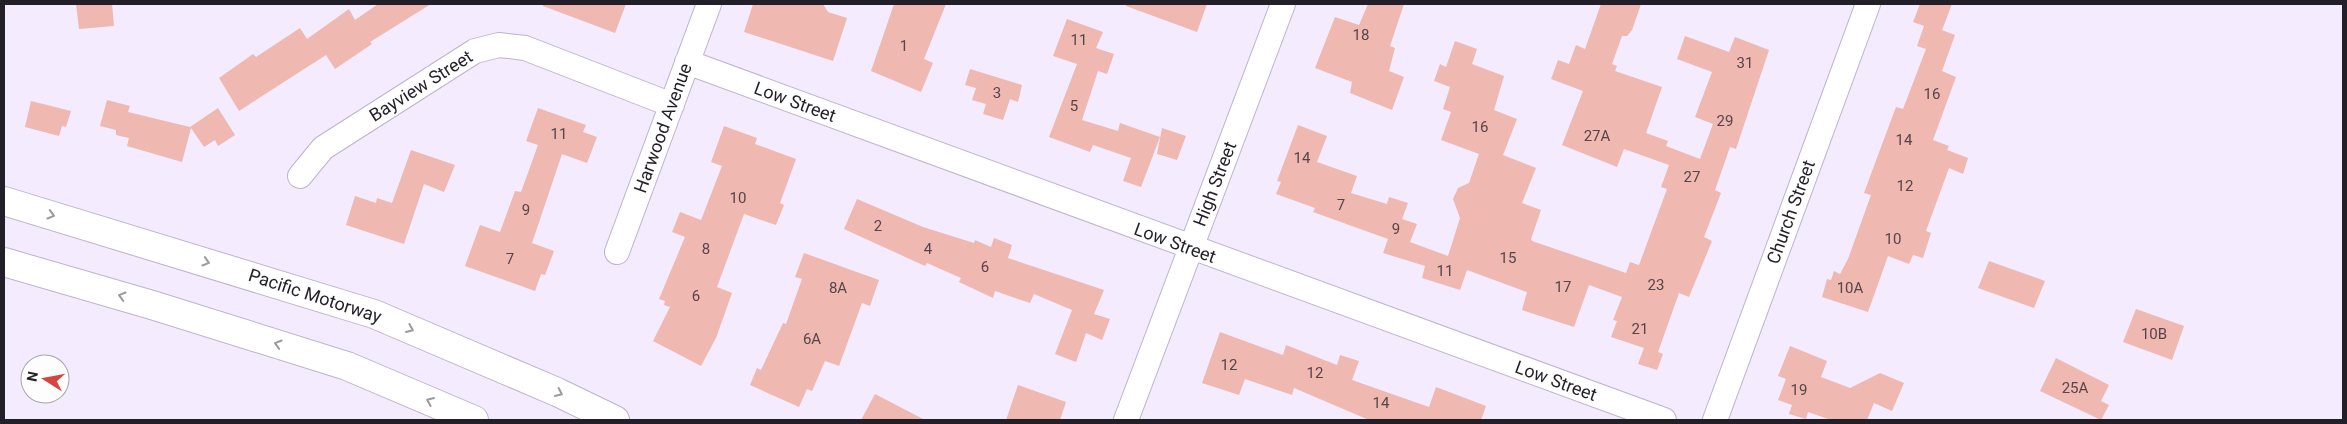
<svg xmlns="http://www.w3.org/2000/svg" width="2347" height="424" viewBox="0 0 2347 424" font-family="Roboto,sans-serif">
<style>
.building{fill:#efb8b1}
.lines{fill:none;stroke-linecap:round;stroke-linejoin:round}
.minor-casing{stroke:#beb3cb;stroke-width:26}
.motorway-casing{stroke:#beb3cb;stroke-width:30}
.minor{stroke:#fff;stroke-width:24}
.motorway{stroke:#fff;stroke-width:28}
.oneway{stroke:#9c9a9e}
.labels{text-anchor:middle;stroke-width:4;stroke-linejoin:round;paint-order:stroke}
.number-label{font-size:15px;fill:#56454a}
.street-label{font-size:18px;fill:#231f28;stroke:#fdfdfd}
</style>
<rect width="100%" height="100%" fill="#f4ebff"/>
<path class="building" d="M 76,4 L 112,4 L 114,26 L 79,29 Z
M 378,4 L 431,4 L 370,42 L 372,44 L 335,69 L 326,55 L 239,111 L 219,78 L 253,54 L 256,57 L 300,28 L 307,39 L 349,9 L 355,20 Z
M 543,4 L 626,4 L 615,33 L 543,6 Z
M 753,4 L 823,4 L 828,12 L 847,18 L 833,61 L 744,32 Z
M 894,4 L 946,4 L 924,59 L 933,63 L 921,92 L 871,71 Z
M 1126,4 L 1207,4 L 1197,32 L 1126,6 Z
M 1368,4 L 1404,4 L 1390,46 L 1395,48 L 1389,71 L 1404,77 L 1392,110 L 1350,93 L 1352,82 L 1315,68 L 1335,17 L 1359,25 Z
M 1601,4 L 1641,4 L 1632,30 L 1627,36 L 1622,36 L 1612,64 L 1617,66 L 1615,71 L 1662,87 L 1646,133 L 1668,141 L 1666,146 L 1700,159 L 1713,124 L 1695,117 L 1712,72 L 1677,59 L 1685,36 L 1729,52 L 1735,37 L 1769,50 L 1736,149 L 1730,147 L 1715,190 L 1721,193 L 1704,237 L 1712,241 L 1689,297 L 1679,293 L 1658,352 L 1663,354 L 1657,370 L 1638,364 L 1644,348 L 1611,337 L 1617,321 L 1613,320 L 1622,297 L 1589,285 L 1574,327 L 1522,310 L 1527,292 L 1467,270 L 1460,290 L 1422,278 L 1425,266 L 1383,253 L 1388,239 L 1313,212 L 1315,208 L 1276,194 L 1281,182 L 1277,181 L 1298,125 L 1327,136 L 1317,162 L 1357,176 L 1351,193 L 1387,204 L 1389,197 L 1408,203 L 1402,219 L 1417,224 L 1410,242 L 1448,256 L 1460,218 L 1453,199 L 1458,188 L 1469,183 L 1479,154 L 1441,140 L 1451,112 L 1443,109 L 1450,87 L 1434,81 L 1440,64 L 1446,67 L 1455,41 L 1477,49 L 1472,64 L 1504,76 L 1494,110 L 1517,119 L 1503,155 L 1536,168 L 1522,203 L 1541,210 L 1531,239 L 1532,241 L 1626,273 L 1630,262 L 1639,265 L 1667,189 L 1661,187 L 1669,165 L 1624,149 L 1617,167 L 1562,145 L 1583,91 L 1551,79 L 1558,60 L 1569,64 L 1576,45 L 1585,49 Z
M 1920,4 L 1952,4 L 1942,30 L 1955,35 L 1942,71 L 1956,77 L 1933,140 L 1949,146 L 1947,150 L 1968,158 L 1963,174 L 1949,168 L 1926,231 L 1931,233 L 1923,258 L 1913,255 L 1909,264 L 1888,256 L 1868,312 L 1822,297 L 1827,279 L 1831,280 L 1834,271 L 1840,274 L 1848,259 L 1871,195 L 1864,193 L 1881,147 L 1896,107 L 1903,109 L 1926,49 L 1917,46 L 1924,26 L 1913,22 Z
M 1067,19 L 1103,32 L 1096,48 L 1114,54 L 1107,74 L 1098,71 L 1082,120 L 1118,131 L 1120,123 L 1160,137 L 1141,187 L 1123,181 L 1131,158 L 1093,145 L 1090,152 L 1049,137 L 1077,64 L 1053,56 Z
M 970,69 L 1022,85 L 1018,102 L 1010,99 L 1003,120 L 983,114 L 986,104 L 972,100 L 976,88 L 965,85 Z
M 107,100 L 130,106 L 128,112 L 190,127 L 218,108 L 235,135 L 218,146 L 215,140 L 204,147 L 191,128 L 182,162 L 127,146 L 129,138 L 116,135 L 116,130 L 100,126 Z
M 31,101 L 71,111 L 66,127 L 62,126 L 59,136 L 25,127 Z
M 538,108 L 586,125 L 583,132 L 597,137 L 587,163 L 562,154 L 532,243 L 554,251 L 545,275 L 541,274 L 535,291 L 465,266 L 480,225 L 500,232 L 515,191 L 521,192 L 538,145 L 526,141 Z
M 724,126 L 757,138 L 755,144 L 796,159 L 780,203 L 784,205 L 776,225 L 744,214 L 717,287 L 732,293 L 716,338 L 701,366 L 653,341 L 670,307 L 664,305 L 665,301 L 659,299 L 685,237 L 672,232 L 680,212 L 701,220 L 722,166 L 711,162 Z
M 1162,128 L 1186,136 L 1177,160 L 1157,154 Z
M 411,150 L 455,165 L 444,192 L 424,184 L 404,244 L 346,225 L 355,196 L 376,203 L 377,198 L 392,203 Z
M 857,199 L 923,227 L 974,243 L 975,240 L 991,247 L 994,238 L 1012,245 L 1008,258 L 1104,290 L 1094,314 L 1110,319 L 1102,340 L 1086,333 L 1076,362 L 1055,354 L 1072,310 L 1034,294 L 1030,303 L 995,291 L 993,298 L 959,282 L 961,278 L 927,263 L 925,266 L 844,229 Z
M 804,253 L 879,280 L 870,306 L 862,303 L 839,366 L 825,361 L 812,391 L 807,389 L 799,407 L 750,385 L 757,368 L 761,370 L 783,323 L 786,324 L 802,279 L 795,277 Z
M 1989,261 L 2045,281 L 2034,308 L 1978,288 Z
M 2136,309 L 2184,326 L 2172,360 L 2123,342 Z
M 1220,332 L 1283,355 L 1286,345 L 1337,365 L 1340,355 L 1359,361 L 1352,380 L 1429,407 L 1436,387 L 1486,406 L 1481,420 L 1369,420 L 1294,388 L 1292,395 L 1245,379 L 1239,395 L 1202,383 Z
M 1790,346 L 1827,361 L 1821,377 L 1850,388 L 1880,373 L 1904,383 L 1892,411 L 1874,403 L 1867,420 L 1831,420 L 1808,412 L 1806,419 L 1789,414 L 1792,405 L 1778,400 L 1786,379 L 1778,376 Z
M 2056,358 L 2109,385 L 2101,401 L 2109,405 L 2101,420 L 2040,391 Z
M 1018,385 L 1066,402 L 1060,420 L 1006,420 Z
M 875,394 L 925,420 L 861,420 Z"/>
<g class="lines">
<g class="minor-casing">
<path id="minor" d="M 687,62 L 1664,420
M 300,176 L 323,148 L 475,51 L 499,45 L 525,48 L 672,105
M 617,252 L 709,4
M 1126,420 L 1283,4
M 1715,420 L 1868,4"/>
</g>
<g class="motorway-casing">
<path id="motorway" d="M 4,201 L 374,314 L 557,392 L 615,420
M 4,262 L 152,305 L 347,366 L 474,420"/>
</g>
<use href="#minor" class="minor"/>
<use href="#motorway" class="motorway"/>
</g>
<defs><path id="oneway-chevron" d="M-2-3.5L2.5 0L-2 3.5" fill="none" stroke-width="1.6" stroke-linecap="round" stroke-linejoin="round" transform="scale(1.25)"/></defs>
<g class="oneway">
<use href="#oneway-chevron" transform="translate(51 215) rotate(16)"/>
<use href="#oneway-chevron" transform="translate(206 262) rotate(17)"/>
<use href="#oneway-chevron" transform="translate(122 296) rotate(-164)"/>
<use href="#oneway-chevron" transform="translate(410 329) rotate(23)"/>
<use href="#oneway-chevron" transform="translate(278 344) rotate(-163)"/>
<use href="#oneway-chevron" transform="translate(559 393) rotate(25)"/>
<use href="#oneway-chevron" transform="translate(430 401) rotate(-157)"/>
</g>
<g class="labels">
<g class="number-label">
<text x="1361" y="40">18</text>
<text x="1079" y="45">11</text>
<text x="904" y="51">1</text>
<text x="1745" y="68">31</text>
<text x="997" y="98">3</text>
<text x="1932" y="99">16</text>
<text x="1074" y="111">5</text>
<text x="1725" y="126">29</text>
<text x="1480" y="132">16</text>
<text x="559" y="139">11</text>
<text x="1597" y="141">27A</text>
<text x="1904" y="145">14</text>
<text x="1302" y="163">14</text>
<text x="1692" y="182">27</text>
<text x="1905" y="191">12</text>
<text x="738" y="203">10</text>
<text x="1341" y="210">7</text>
<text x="526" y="215">9</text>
<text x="878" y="231">2</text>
<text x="1396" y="234">9</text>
<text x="1893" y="244">10</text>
<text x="706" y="254">8</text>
<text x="928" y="254">4</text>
<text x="1508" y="263">15</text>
<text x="510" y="264">7</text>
<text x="985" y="272">6</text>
<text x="1445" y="276">11</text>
<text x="1656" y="290">23</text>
<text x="1563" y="292">17</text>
<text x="838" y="293">8A</text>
<text x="1850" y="293">10A</text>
<text x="696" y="301">6</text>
<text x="1640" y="334">21</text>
<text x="2154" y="339">10B</text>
<text x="812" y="344">6A</text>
<text x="1229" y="370">12</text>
<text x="1315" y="378">12</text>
<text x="2075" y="393">25A</text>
<text x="1799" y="395">19</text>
<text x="1381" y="408">14</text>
</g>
<g class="street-label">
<text transform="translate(421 86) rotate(-32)" y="6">Bayview Street</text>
<text transform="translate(795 102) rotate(20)" y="6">Low Street</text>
<text transform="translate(663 128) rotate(-70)" y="6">Harwood Avenue</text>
<text transform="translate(1215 184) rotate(-69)" y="6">High Street</text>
<text transform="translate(1791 212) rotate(-70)" y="6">Church Street</text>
<text transform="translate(1175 243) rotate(20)" y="6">Low Street</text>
<text transform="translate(315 296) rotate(18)" y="6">Pacific Motorway</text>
<text transform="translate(1556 381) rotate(20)" y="6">Low Street</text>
</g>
</g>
<rect width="2347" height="424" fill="none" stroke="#231f28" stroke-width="10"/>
<g transform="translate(45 379) rotate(281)"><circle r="24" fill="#fdfdfd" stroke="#a6a4a8"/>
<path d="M0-4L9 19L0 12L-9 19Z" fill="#d4453f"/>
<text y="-8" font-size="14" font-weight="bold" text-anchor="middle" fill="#231f28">N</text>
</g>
</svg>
